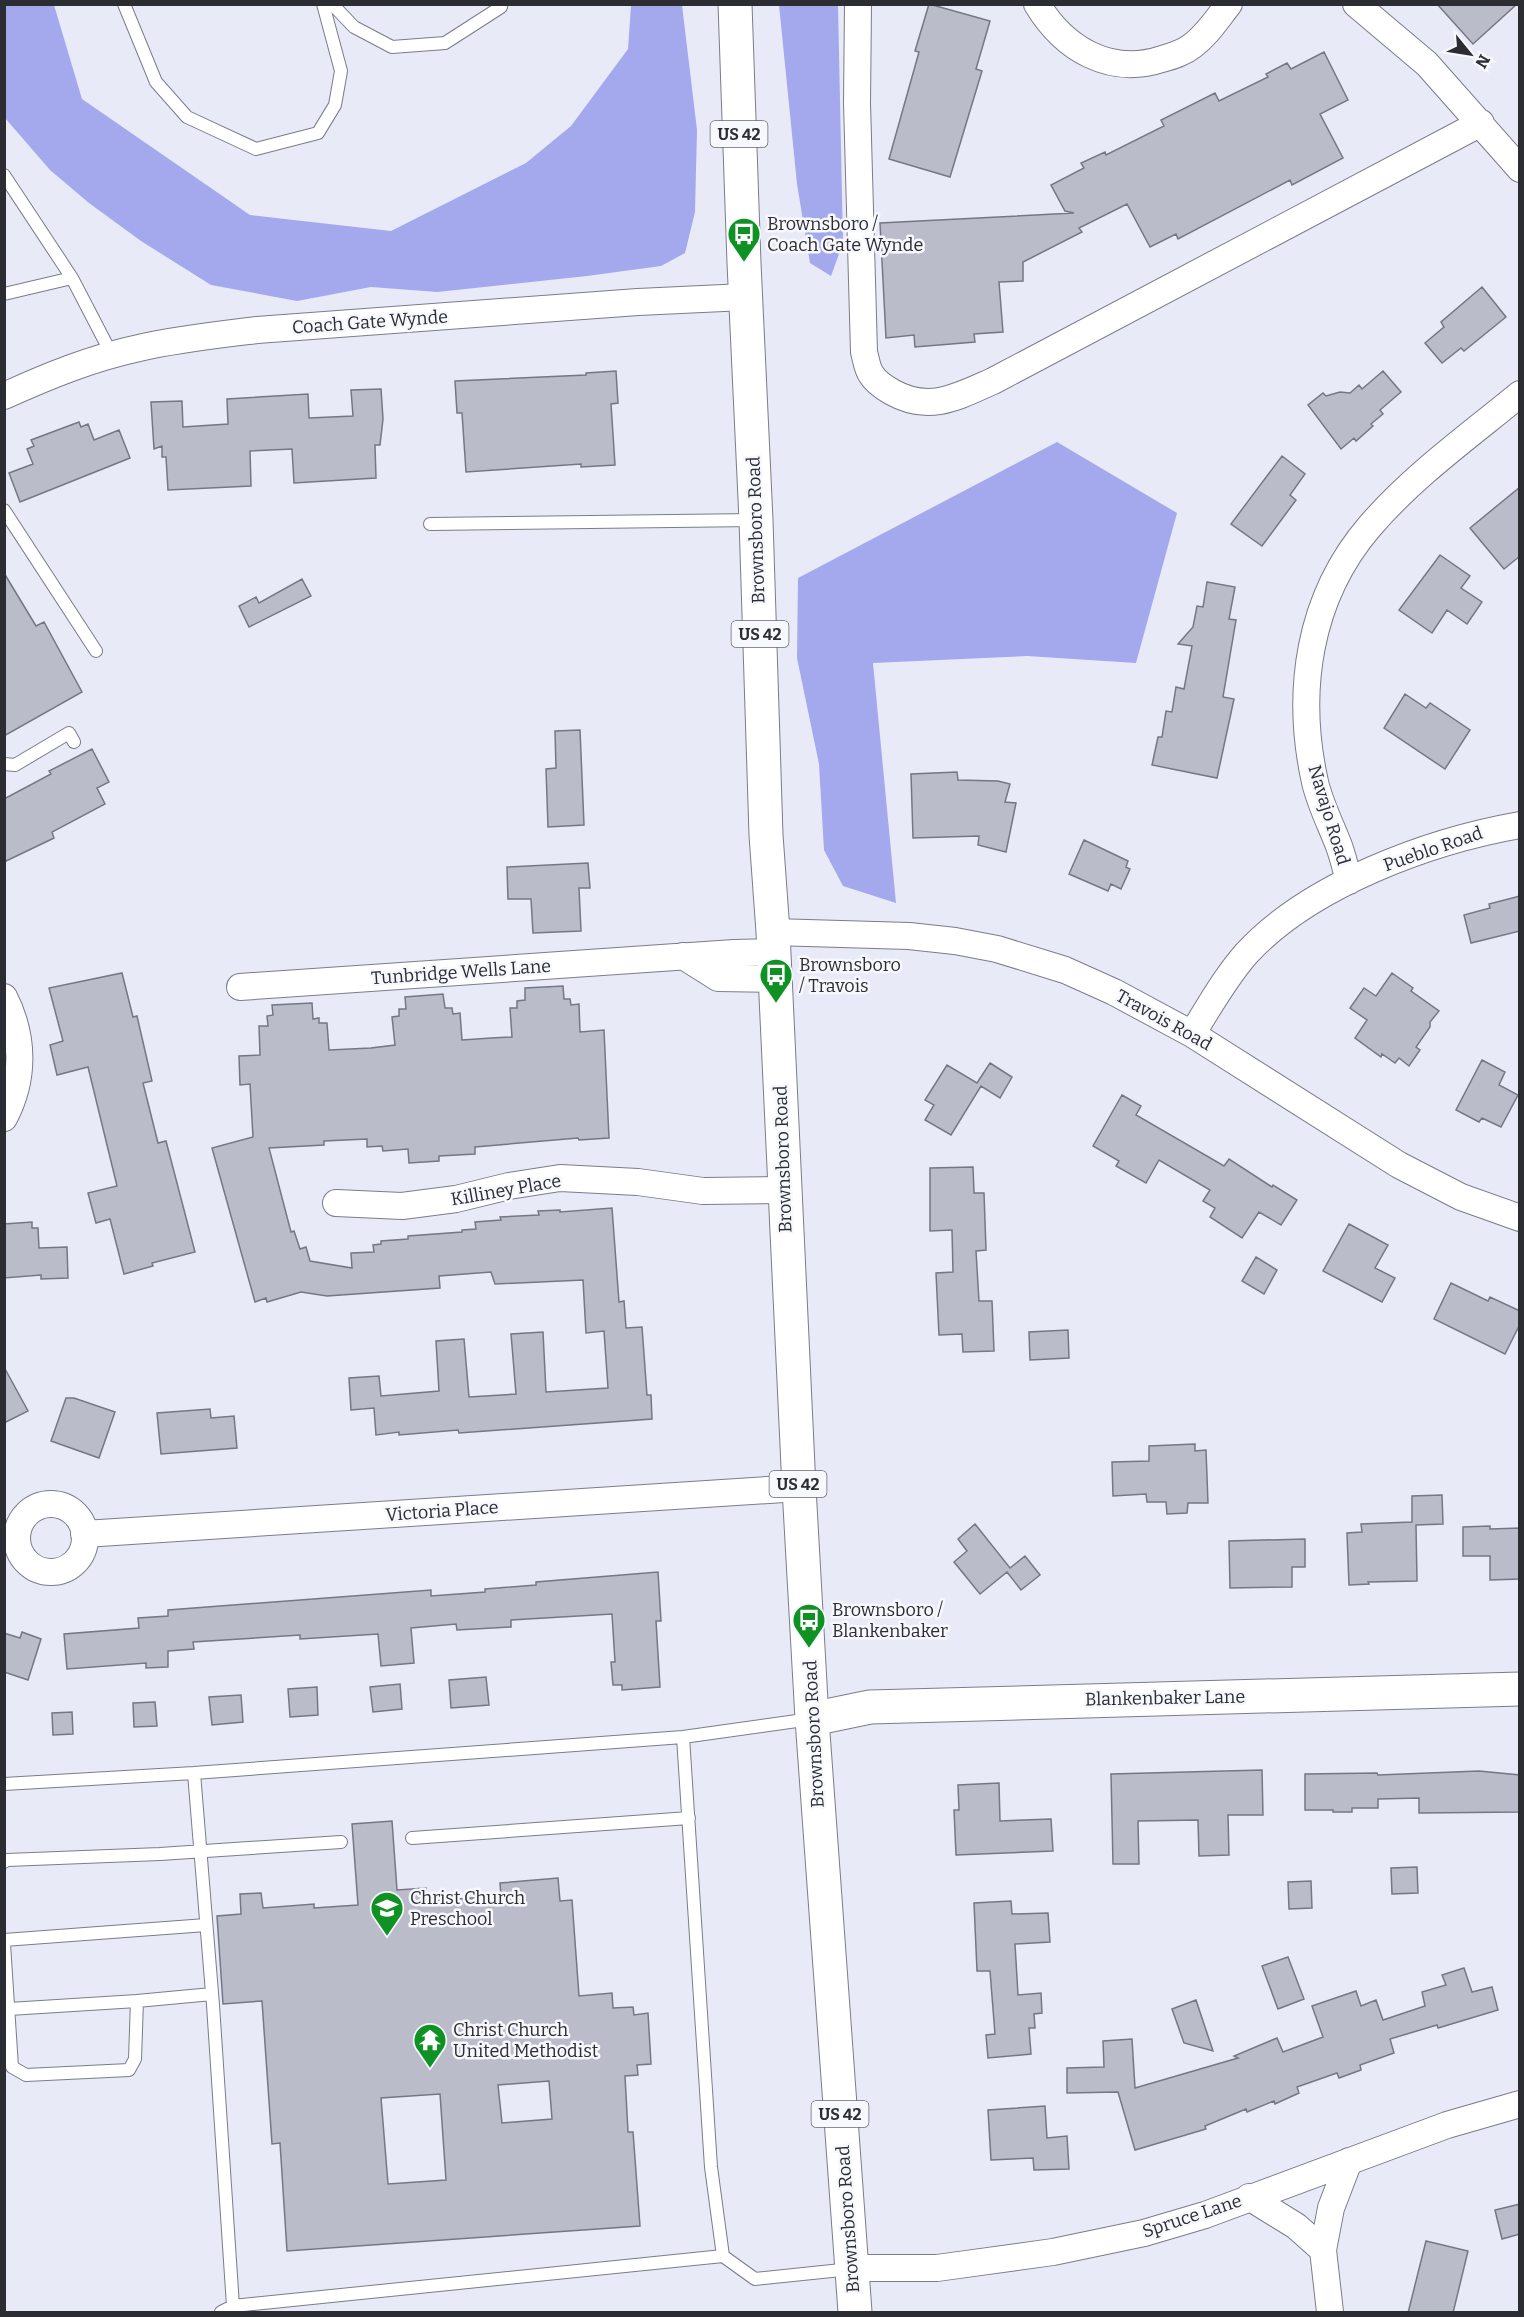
<svg xmlns="http://www.w3.org/2000/svg" width="1524" height="2317" viewBox="0 0 1524 2317" font-family="Bitter,serif">
<style>
.forest{fill:#a4a9ee}
.building{fill:#babcca;stroke:#767784;stroke-width:1.5;fill-rule:evenodd}
.lines{fill:none;stroke-linecap:round;stroke-linejoin:round}
.lane-casing{stroke:#7b7c89;stroke-width:14}
.street-casing{stroke:#7b7c89;stroke-width:28}
.secondary-casing{stroke:#7b7c89;stroke-width:35}
.primary-casing{stroke:#7b7c89;stroke-width:35}
.lane{stroke:#fff;stroke-width:12}
.street{stroke:#fff;stroke-width:26}
.secondary{stroke:#fff;stroke-width:33}
.primary{stroke:#fff;stroke-width:33}
.labels{text-anchor:middle;stroke-width:5;stroke-linejoin:round;paint-order:stroke}
.shield{fill:#f7f8fe;stroke:#696a6f;stroke-width:1.5}
.shield-label{font-size:16px;font-weight:bold;fill:#2c2d32}
.poi-label{font-size:18px;fill:#2c2d32;stroke:#f7f8fe;text-anchor:start}
.street-label{font-size:18px;fill:#2c2d32;stroke:#f7f8fe}
</style>
<rect width="100%" height="100%" fill="#e8eaf8"/>
<path class="forest" d="M 4,5 L 54,5 L 82,99 L 250,215 L 391,231 L 526,163 L 571,126 L 628,49 L 631,5 L 682,5 L 697,130 L 695,212 L 685,253 L 661,266 L 587,276 L 437,292 L 371,287 L 297,301 L 211,285 L 141,241 L 89,203 L 50,170 L 5,118 Z
M 779,5 L 838,5 L 843,243 L 831,276 L 810,263 L 797,184 Z
M 1057,442 L 1177,513 L 1136,663 L 1027,656 L 873,663 L 896,903 L 843,886 L 824,850 L 819,764 L 797,658 L 798,578 Z"/>
<path class="building" d="M 929,4 L 990,21 L 976,69 L 982,71 L 950,177 L 889,159 L 919,52 L 915,51 Z
M 1437,4 L 1517,4 L 1473,44 Z
M 1324,52 L 1348,100 L 1320,114 L 1343,158 L 1292,185 L 1290,180 L 1178,239 L 1176,234 L 1150,247 L 1127,204 L 1079,228 L 1082,232 L 1023,262 L 1023,281 L 999,282 L 1003,332 L 974,334 L 975,342 L 915,347 L 914,335 L 886,338 L 880,223 L 1074,213 L 1065,211 L 1051,185 L 1084,168 L 1081,163 L 1105,152 L 1106,155 L 1164,126 L 1161,120 L 1215,93 L 1219,101 L 1268,77 L 1266,74 L 1287,63 L 1291,69 Z
M 1482,287 L 1506,317 L 1464,351 L 1461,348 L 1442,363 L 1425,343 L 1444,327 L 1441,322 Z
M 616,371 L 618,403 L 611,404 L 615,465 L 581,467 L 581,464 L 466,472 L 462,413 L 457,413 L 455,381 L 586,375 L 586,373 Z
M 1383,371 L 1401,392 L 1380,410 L 1383,414 L 1371,424 L 1373,426 L 1356,441 L 1354,438 L 1341,449 L 1308,405 L 1323,393 L 1326,396 L 1340,392 L 1350,393 L 1359,385 L 1362,389 Z
M 381,389 L 383,419 L 380,445 L 375,445 L 376,478 L 294,483 L 292,449 L 250,451 L 251,486 L 168,490 L 166,457 L 162,457 L 162,446 L 154,449 L 151,402 L 182,401 L 183,427 L 228,424 L 227,399 L 308,394 L 309,418 L 353,416 L 351,390 Z
M 79,422 L 81,427 L 88,424 L 94,440 L 119,430 L 130,458 L 20,502 L 9,473 L 33,464 L 27,449 L 34,446 L 31,440 Z
M 1282,456 L 1305,474 L 1290,495 L 1296,500 L 1262,546 L 1231,524 Z
M 1520,487 L 1520,556 L 1504,569 L 1470,528 Z
M 1440,555 L 1470,576 L 1461,588 L 1482,602 L 1467,624 L 1447,610 L 1432,633 L 1399,610 Z
M 4,573 L 36,626 L 44,622 L 82,692 L 4,736 Z
M 302,579 L 311,596 L 249,627 L 239,606 L 256,597 L 259,603 Z
M 1207,582 L 1235,587 L 1229,619 L 1236,620 L 1223,697 L 1234,699 L 1217,778 L 1152,765 L 1158,737 L 1162,737 L 1166,711 L 1172,712 L 1176,687 L 1184,689 L 1192,646 L 1178,644 L 1193,627 L 1197,606 L 1203,607 Z
M 1405,694 L 1426,708 L 1430,703 L 1470,730 L 1445,769 L 1384,728 Z
M 580,730 L 584,825 L 548,827 L 546,769 L 556,768 L 555,731 Z
M 92,749 L 109,782 L 97,788 L 105,804 L 52,832 L 54,838 L 4,862 L 4,799 L 51,774 L 49,771 Z
M 957,772 L 958,780 L 998,781 L 1010,784 L 1005,802 L 1016,803 L 1006,852 L 978,845 L 979,836 L 913,838 L 911,774 Z
M 1084,840 L 1128,861 L 1126,867 L 1130,869 L 1121,889 L 1111,884 L 1108,891 L 1069,874 Z
M 588,863 L 590,888 L 579,888 L 581,931 L 533,933 L 531,899 L 508,899 L 507,867 Z
M 1520,896 L 1520,931 L 1471,943 L 1464,915 L 1490,908 L 1489,904 Z
M 122,973 L 133,1017 L 137,1016 L 152,1081 L 143,1083 L 158,1143 L 166,1141 L 195,1252 L 152,1263 L 153,1266 L 124,1274 L 110,1219 L 96,1223 L 88,1193 L 117,1186 L 88,1067 L 57,1075 L 50,1045 L 63,1041 L 49,988 Z
M 1392,973 L 1413,988 L 1411,991 L 1439,1011 L 1430,1022 L 1430,1027 L 1416,1047 L 1420,1050 L 1409,1066 L 1399,1058 L 1395,1063 L 1382,1054 L 1381,1057 L 1355,1038 L 1367,1020 L 1350,1008 L 1364,988 L 1376,996 Z
M 563,986 L 564,999 L 570,999 L 571,1005 L 579,1004 L 580,1032 L 604,1030 L 609,1138 L 579,1140 L 578,1138 L 475,1147 L 475,1154 L 439,1156 L 439,1161 L 409,1163 L 408,1149 L 383,1151 L 382,1146 L 367,1147 L 367,1139 L 324,1141 L 324,1145 L 269,1148 L 291,1232 L 294,1231 L 300,1249 L 306,1247 L 310,1261 L 352,1268 L 351,1253 L 374,1252 L 373,1245 L 381,1244 L 381,1241 L 408,1239 L 408,1236 L 462,1232 L 462,1230 L 476,1229 L 475,1222 L 501,1220 L 500,1217 L 539,1215 L 538,1211 L 560,1210 L 560,1212 L 612,1208 L 619,1302 L 624,1301 L 626,1328 L 642,1327 L 647,1395 L 651,1395 L 652,1419 L 459,1433 L 458,1430 L 399,1435 L 399,1432 L 376,1435 L 374,1408 L 351,1410 L 349,1378 L 379,1376 L 381,1396 L 439,1391 L 436,1341 L 464,1339 L 469,1397 L 516,1394 L 511,1334 L 543,1332 L 546,1392 L 608,1388 L 604,1331 L 586,1333 L 583,1280 L 495,1284 L 491,1272 L 439,1276 L 440,1288 L 327,1296 L 301,1292 L 267,1302 L 266,1298 L 255,1302 L 212,1148 L 253,1137 L 250,1084 L 240,1085 L 239,1056 L 260,1055 L 259,1026 L 268,1026 L 267,1016 L 273,1015 L 272,1005 L 312,1003 L 313,1019 L 319,1018 L 319,1023 L 327,1023 L 329,1050 L 371,1048 L 395,1045 L 392,1017 L 399,1016 L 399,1009 L 406,1009 L 405,997 L 443,994 L 445,1008 L 452,1008 L 453,1014 L 460,1013 L 462,1040 L 491,1038 L 512,1037 L 510,1008 L 517,1008 L 517,1001 L 525,1000 L 525,988 Z
M 1482,1060 L 1505,1072 L 1499,1085 L 1518,1095 L 1501,1127 L 1482,1118 L 1479,1122 L 1456,1110 Z
M 990,1063 L 1012,1077 L 1000,1098 L 981,1086 L 951,1135 L 925,1120 L 934,1105 L 925,1100 L 947,1065 L 977,1083 Z
M 1122,1095 L 1141,1106 L 1136,1115 L 1224,1166 L 1229,1159 L 1272,1187 L 1273,1185 L 1297,1200 L 1281,1225 L 1259,1212 L 1242,1238 L 1210,1217 L 1215,1208 L 1203,1201 L 1210,1190 L 1159,1160 L 1146,1183 L 1116,1166 L 1119,1161 L 1093,1146 Z
M 973,1167 L 974,1193 L 984,1193 L 986,1250 L 976,1251 L 979,1301 L 992,1301 L 994,1351 L 963,1352 L 962,1334 L 939,1335 L 936,1273 L 953,1272 L 952,1230 L 930,1231 L 930,1168 Z
M 32,1222 L 32,1228 L 38,1228 L 39,1248 L 67,1247 L 68,1278 L 41,1279 L 41,1275 L 4,1278 L 4,1224 Z
M 1349,1224 L 1388,1245 L 1375,1268 L 1395,1278 L 1382,1302 L 1323,1271 Z
M 1256,1257 L 1277,1270 L 1264,1294 L 1242,1281 Z
M 1451,1283 L 1488,1301 L 1490,1297 L 1520,1311 L 1520,1324 L 1505,1354 L 1434,1319 Z
M 1068,1330 L 1069,1358 L 1030,1360 L 1029,1332 Z
M 4,1367 L 28,1411 L 4,1423 Z
M 66,1398 L 74,1398 L 115,1412 L 99,1458 L 51,1441 Z
M 210,1409 L 211,1418 L 234,1416 L 237,1448 L 161,1454 L 157,1413 Z
M 1195,1444 L 1195,1451 L 1206,1450 L 1208,1503 L 1188,1503 L 1187,1513 L 1167,1514 L 1166,1502 L 1147,1502 L 1146,1494 L 1113,1496 L 1112,1462 L 1149,1461 L 1149,1446 Z
M 1442,1495 L 1443,1524 L 1416,1525 L 1417,1581 L 1368,1582 L 1369,1584 L 1349,1585 L 1347,1533 L 1362,1532 L 1361,1524 L 1412,1522 L 1412,1496 Z
M 975,1524 L 1010,1568 L 1025,1556 L 1040,1575 L 1021,1590 L 1007,1572 L 980,1594 L 954,1562 L 967,1551 L 958,1539 Z
M 1490,1526 L 1490,1529 L 1520,1528 L 1520,1579 L 1490,1580 L 1490,1556 L 1463,1556 L 1463,1527 Z
M 1305,1539 L 1305,1567 L 1292,1567 L 1292,1587 L 1230,1588 L 1229,1541 Z
M 658,1572 L 661,1621 L 656,1621 L 660,1687 L 622,1690 L 622,1685 L 613,1685 L 611,1662 L 615,1662 L 612,1614 L 511,1620 L 511,1627 L 457,1630 L 456,1624 L 411,1628 L 414,1663 L 381,1666 L 378,1634 L 300,1639 L 300,1635 L 193,1642 L 194,1649 L 168,1651 L 168,1667 L 146,1668 L 146,1663 L 67,1669 L 64,1634 L 139,1628 L 138,1618 L 168,1616 L 168,1610 L 431,1590 L 431,1596 L 485,1592 L 485,1589 L 536,1585 L 536,1582 Z
M 22,1632 L 41,1639 L 28,1680 L 4,1672 L 4,1633 L 20,1638 Z
M 486,1677 L 489,1705 L 451,1708 L 449,1680 Z
M 400,1684 L 402,1709 L 373,1712 L 370,1687 Z
M 317,1687 L 318,1715 L 290,1717 L 288,1689 Z
M 241,1695 L 243,1722 L 212,1725 L 209,1697 Z
M 155,1702 L 157,1726 L 134,1727 L 133,1703 Z
M 72,1712 L 73,1734 L 53,1735 L 52,1713 Z
M 1262,1770 L 1263,1815 L 1228,1815 L 1229,1855 L 1199,1856 L 1198,1820 L 1138,1821 L 1139,1864 L 1113,1864 L 1111,1774 Z
M 1479,1771 L 1520,1775 L 1520,1812 L 1419,1813 L 1419,1798 L 1378,1799 L 1378,1808 L 1352,1808 L 1352,1812 L 1333,1812 L 1333,1810 L 1305,1810 L 1305,1774 L 1377,1773 L 1378,1775 Z
M 999,1783 L 1000,1821 L 1051,1819 L 1053,1851 L 956,1855 L 954,1810 L 959,1810 L 958,1785 Z
M 392,1821 L 397,1890 L 426,1888 L 427,1901 L 501,1896 L 500,1883 L 558,1878 L 560,1901 L 572,1900 L 579,1996 L 612,1993 L 613,2008 L 633,2007 L 634,2015 L 648,2013 L 651,2064 L 637,2065 L 638,2075 L 625,2076 L 628,2132 L 633,2132 L 640,2226 L 287,2251 L 280,2143 L 272,2144 L 262,2001 L 223,2004 L 217,1916 L 241,1914 L 240,1894 L 261,1893 L 263,1908 L 314,1904 L 314,1908 L 358,1905 L 352,1824 ZM 549,2081 L 552,2119 L 502,2123 L 498,2085 ZM 440,2094 L 446,2180 L 388,2184 L 381,2098 Z
M 1417,1867 L 1418,1893 L 1392,1894 L 1391,1868 Z
M 1311,1881 L 1312,1908 L 1289,1909 L 1288,1882 Z
M 1011,1901 L 1012,1914 L 1048,1913 L 1050,1942 L 1015,1944 L 1018,1995 L 1041,1993 L 1042,2013 L 1034,2014 L 1035,2028 L 1029,2028 L 1031,2054 L 988,2058 L 986,2035 L 995,2034 L 990,1971 L 977,1971 L 974,1903 Z
M 1288,1957 L 1304,1999 L 1278,2009 L 1262,1966 Z
M 1464,1968 L 1472,1992 L 1492,1987 L 1498,2010 L 1438,2028 L 1437,2025 L 1390,2039 L 1394,2053 L 1360,2065 L 1361,2070 L 1339,2078 L 1337,2073 L 1297,2087 L 1299,2093 L 1275,2104 L 1274,2101 L 1247,2112 L 1246,2109 L 1205,2126 L 1206,2129 L 1135,2150 L 1118,2092 L 1067,2093 L 1067,2068 L 1104,2067 L 1103,2041 L 1132,2039 L 1135,2088 L 1238,2058 L 1234,2056 L 1277,2038 L 1283,2052 L 1323,2037 L 1312,2006 L 1356,1991 L 1361,2006 L 1376,2000 L 1383,2020 L 1425,2006 L 1422,1992 L 1446,1985 L 1442,1975 Z
M 1196,2000 L 1213,2051 L 1184,2043 L 1172,2009 Z
M 1045,2106 L 1047,2138 L 1067,2136 L 1069,2169 L 1034,2170 L 1033,2158 L 991,2160 L 988,2110 Z
M 1520,2204 L 1520,2234 L 1502,2239 L 1495,2210 Z
M 1426,2241 L 1468,2251 L 1453,2313 L 1408,2313 Z"/>
<g class="lines">
<g class="lane-casing">
<path id="lane" d="M 124,4 L 156,82 L 187,117 L 256,149 L 318,133 L 335,105 L 341,71 L 323,4
M 332,4 L 354,27 L 392,47 L 445,43 L 501,7
M 4,175 L 72,278 L 112,355
M 4,294 L 72,278
M 4,510 L 96,651
M 430,524 L 755,520
M 4,764 L 15,765 L 69,733 L 74,742
M 811,1719 L 683,1737 L 194,1773 L 213,2005 L 233,2306 L 723,2256 L 755,2279 L 851,2269
M 683,1737 L 711,2167 L 723,2256
M 4,1784 L 194,1773
M 412,1838 L 689,1818
M 4,1862 L 7,1860 L 160,1854 L 341,1842
M 4,1940 L 206,1925
M 4,1944 L 12,2067 L 26,2075 L 129,2070 L 135,2059 L 137,2001 L 212,1994
M 9,2009 L 137,2001
M 221,2312 L 233,2306"/>
</g>
<g class="street-casing">
<path id="street" d="M 858,4 L 857,103 L 864,352 C 866,359 867,368 871,374 C 875,381 885,388 892,392 C 929,413 957,397 993,381 L 1481,123
M 1037,4 C 1064,49 1110,76 1162,59 C 1173,56 1183,53 1192,46 C 1207,35 1217,19 1229,4
M 1356,4 L 1427,64 L 1520,169
M 4,396 C 48,376 92,358 139,348 C 178,339 217,335 257,330 L 638,302 L 745,297
M 1349,881 C 1346,869 1343,857 1339,846 C 1331,825 1320,804 1315,782 C 1295,692 1308,598 1370,526 C 1413,476 1469,436 1520,394
M 773,932 L 909,936 L 955,941 L 997,949 L 1065,970 L 1114,992 L 1192,1034 L 1399,1165 L 1461,1197 L 1520,1218
M 683,956 L 718,978 L 775,979
M 240,987 L 734,953 L 773,952
M 4,997 C 24,1036 25,1079 4,1118
M 1192,1034 C 1209,1007 1225,978 1246,954 C 1309,885 1429,841 1520,825
M 336,1203 L 402,1206 L 456,1199 L 509,1186 L 560,1178 L 638,1182 L 703,1191 L 784,1190
M17 1538a34 34 0 1 1 68 0a34 34 0 1 1-68 0Z
M 84,1534 L 799,1488
M 1249,2197 L 1296,2226 L 1323,2250
M 852,2268 L 937,2268 L 1053,2252 L 1144,2233 L 1205,2215 L 1447,2125 L 1520,2104
M 1330,2312 L 1323,2250 L 1331,2208 L 1349,2161"/>
</g>
<g class="secondary-casing">
<path id="secondary" d="M 812,1719 L 870,1707 L 1520,1689"/>
</g>
<g class="primary-casing">
<path id="primary" d="M 735,4 L 744,263 L 756,520 L 766,835 L 773,932 L 799,1488 L 812,1719 L 855,2312"/>
</g>
<use href="#lane" class="lane"/>
<use href="#street" class="street"/>
<use href="#secondary" class="secondary"/>
<use href="#primary" class="primary"/>
</g>
<defs>
<g id="bus-pin" transform="scale(1.725)"><path d="M0 17L-7.5 6A9.5 9.5 0 1 1 7.5 6Z" fill="#0f9223" stroke="#f7f8fe"/><path d="M-5-6H5V4H4V6H2V4H-2V6H-4V4H-5ZM-3.5-4V0h7V-4ZM-3.5 1.2v1.5H-2V1.2ZM2 1.2v1.5H3.5V1.2Z" fill="#fff"/></g>
<g id="school-pin" transform="scale(1.725)"><path d="M0 17L-7.5 6A9.5 9.5 0 1 1 7.5 6Z" fill="#0f9223" stroke="#f7f8fe"/><path d="M0-5L7-2L0 1L-7-2ZM-4 1L0 2.5L4 1V4Q0 6-4 4Z" fill="#fff"/></g>
<g id="temple-pin" transform="scale(1.725)"><path d="M0 17L-7.5 6A9.5 9.5 0 1 1 7.5 6Z" fill="#0f9223" stroke="#f7f8fe"/><path d="M0-6L5-2H3V0L6.5 2.5H4V6H1.5V3h-3V6H-4V2.5H-6.5L-3 0V-2H-5Z" fill="#fff"/></g>
</defs>
<g fill-rule="evenodd">
<use href="#bus-pin" x="744" y="234"/>
<use href="#bus-pin" x="776" y="975"/>
<use href="#bus-pin" x="809" y="1620"/>
<use href="#school-pin" x="387" y="1908"/>
<use href="#temple-pin" x="430" y="2040"/>
</g>
<g class="labels">
<g class="shield">
<rect x="710.5" y="121" width="57" height="26" rx="4.5"/>
<rect x="731.5" y="621" width="57" height="26" rx="4.5"/>
<rect x="769.5" y="1471" width="57" height="26" rx="4.5"/>
<rect x="811.5" y="2101" width="57" height="26" rx="4.5"/>
</g>
<g class="shield-label">
<text x="739" y="140">US 42</text>
<text x="760" y="640">US 42</text>
<text x="798" y="1490">US 42</text>
<text x="840" y="2120">US 42</text>
</g>
<g class="poi-label">
<text x="767" y="230">Brownsboro /<tspan x="767" dy="21">Coach Gate Wynde</tspan></text>
<text x="799" y="971">Brownsboro<tspan x="799" dy="21">/ Travois</tspan></text>
<text x="832" y="1616">Brownsboro /<tspan x="832" dy="21">Blankenbaker</tspan></text>
<text x="410" y="1904">Christ Church<tspan x="410" dy="21">Preschool</tspan></text>
<text x="453" y="2036">Christ Church<tspan x="453" dy="21">United Methodist</tspan></text>
</g>
<g class="street-label">
<text transform="translate(370 322) rotate(-4)" y="6">Coach Gate Wynde</text>
<text transform="translate(756 530) rotate(-92)" y="6">Brownsboro Road</text>
<text transform="translate(1329 815) rotate(73)" y="6">Navajo Road</text>
<text transform="translate(1433 849) rotate(-19)" y="6">Pueblo Road</text>
<text transform="translate(461 972) rotate(-4)" y="6">Tunbridge Wells Lane</text>
<text transform="translate(1164 1020) rotate(29)" y="6">Travois Road</text>
<text transform="translate(783 1159) rotate(-92)" y="6">Brownsboro Road</text>
<text transform="translate(506 1190) rotate(-10)" y="6">Killiney Place</text>
<text transform="translate(442 1511) rotate(-4)" y="6">Victoria Place</text>
<text transform="translate(1165 1698) rotate(-1)" y="6">Blankenbaker Lane</text>
<text transform="translate(814 1734) rotate(-93)" y="6">Brownsboro Road</text>
<text transform="translate(1192 2216) rotate(-18)" y="6">Spruce Lane</text>
<text transform="translate(848 2219) rotate(-94)" y="6">Brownsboro Road</text>
</g>
</g>
<rect width="1524" height="2317" fill="none" stroke="#2c2d32" stroke-width="12"/>
<g transform="translate(1470 54) rotate(120)" stroke="#f7f8fe" stroke-width="4.5" paint-order="stroke">
<path d="M0-4.5L10 22L0 15L-10 22Z" fill="#2c2d32"/>
<text y="-9" font-size="16" font-weight="bold" text-anchor="middle" fill="#2c2d32">N</text>
</g>
</svg>
